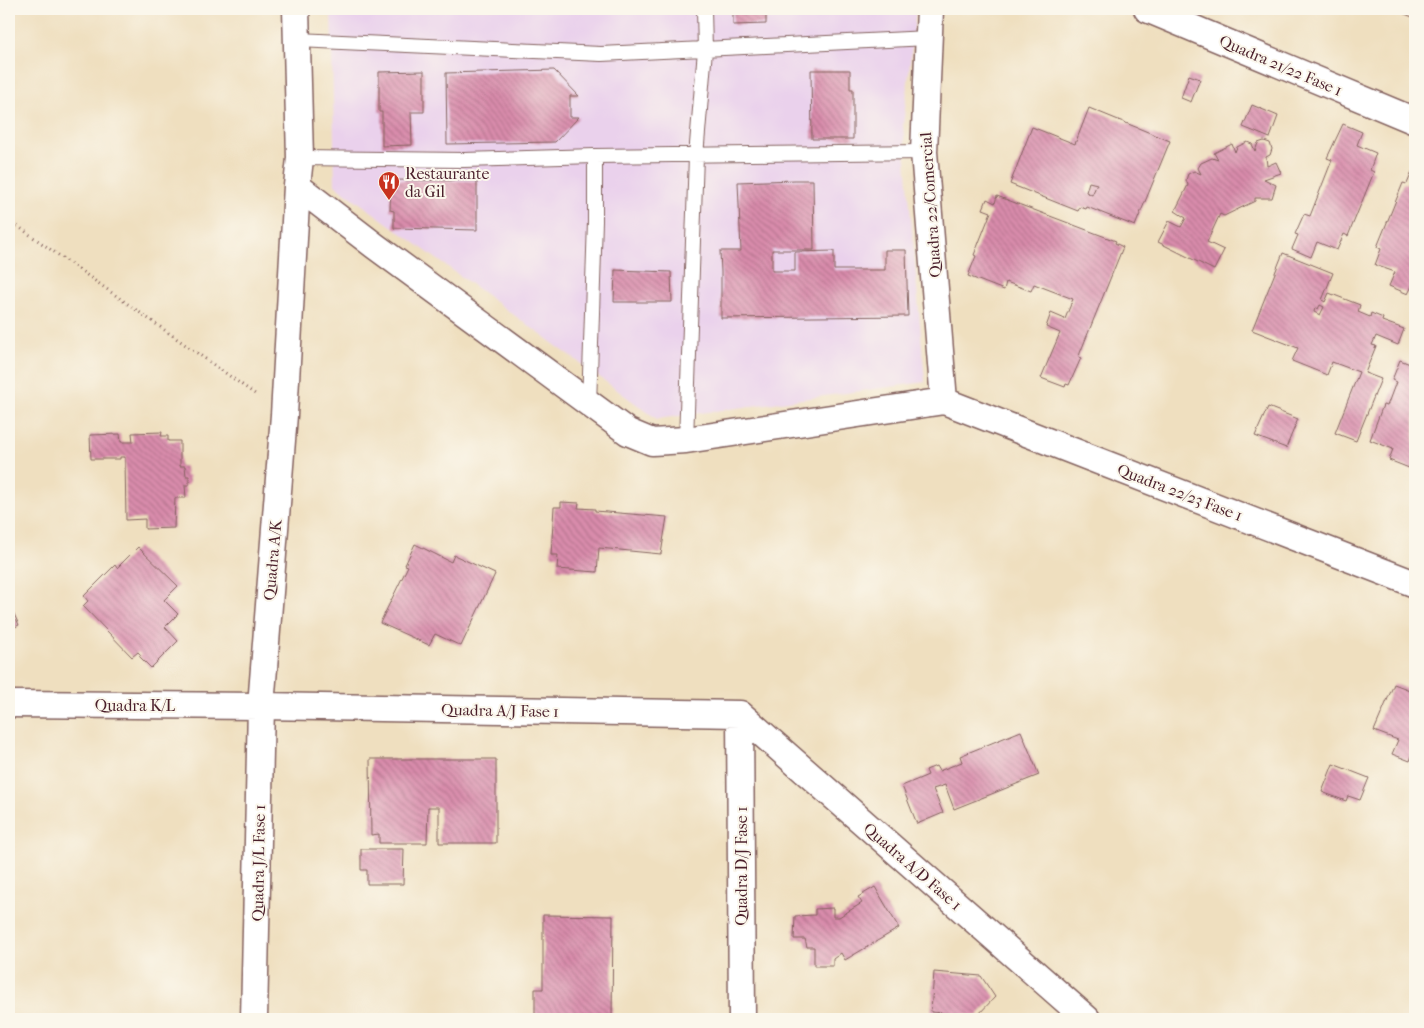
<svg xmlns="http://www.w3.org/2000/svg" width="1424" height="1028" viewBox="0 0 1424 1028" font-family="'IM FELL French Canon',serif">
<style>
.built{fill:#ead1ec}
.building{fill:url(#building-back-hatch);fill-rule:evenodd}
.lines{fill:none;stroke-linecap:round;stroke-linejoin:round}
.service-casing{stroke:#84625f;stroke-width:16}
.minor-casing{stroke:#84625f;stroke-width:29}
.path{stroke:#84625f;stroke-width:3;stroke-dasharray:1 4;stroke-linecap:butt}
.service{stroke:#fff;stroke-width:14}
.minor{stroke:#fff;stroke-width:26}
.labels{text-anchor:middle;stroke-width:4;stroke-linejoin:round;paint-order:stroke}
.street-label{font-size:16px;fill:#4a1f2b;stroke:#fbf7ec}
.poi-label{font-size:16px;fill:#4a1f2b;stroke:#fbf7ec;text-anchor:start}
</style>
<defs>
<pattern id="building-back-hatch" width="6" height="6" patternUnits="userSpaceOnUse" patternTransform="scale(1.25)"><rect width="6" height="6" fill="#d98cac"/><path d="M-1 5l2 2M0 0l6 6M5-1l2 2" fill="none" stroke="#b2728c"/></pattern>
</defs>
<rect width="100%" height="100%" fill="#fbf7ec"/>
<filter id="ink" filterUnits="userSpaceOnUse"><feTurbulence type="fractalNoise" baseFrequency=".02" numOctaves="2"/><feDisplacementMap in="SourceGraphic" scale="10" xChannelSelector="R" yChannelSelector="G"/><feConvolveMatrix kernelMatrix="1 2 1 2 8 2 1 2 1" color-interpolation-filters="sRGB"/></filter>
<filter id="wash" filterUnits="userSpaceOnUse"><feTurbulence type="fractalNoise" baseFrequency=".0096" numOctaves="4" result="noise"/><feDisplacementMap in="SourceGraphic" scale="20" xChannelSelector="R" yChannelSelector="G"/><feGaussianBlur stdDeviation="1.12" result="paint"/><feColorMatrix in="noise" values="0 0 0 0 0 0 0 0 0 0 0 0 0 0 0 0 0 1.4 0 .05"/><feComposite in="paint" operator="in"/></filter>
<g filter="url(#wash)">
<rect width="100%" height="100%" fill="#efdfbf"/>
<path class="built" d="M 331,9 L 916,9 L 903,126 L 925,382 L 657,419 L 335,185 Z"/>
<g id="blocks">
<path class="building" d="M 733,9 L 766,9 L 766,24 L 733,25 Z
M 1392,9 L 1415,9 L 1415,18 L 1405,14 Z
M 554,70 L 579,96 L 570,96 L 570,117 L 579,117 L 555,142 L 447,144 L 446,73 Z
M 811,70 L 850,70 L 850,89 L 853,89 L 853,139 L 812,139 Z
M 424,71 L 424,112 L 411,112 L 412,145 L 382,146 L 382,112 L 379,112 L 379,72 Z
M 1189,75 L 1200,79 L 1191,102 L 1181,98 Z
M 1252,105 L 1278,116 L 1270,138 L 1243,127 Z
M 1089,108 L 1170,141 L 1135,226 L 1087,207 L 1086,209 L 1080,207 L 1078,211 L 1010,184 L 1032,127 L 1075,144 ZM 1089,182 L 1097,184 L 1092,195 L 1086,192 Z
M 1343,124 L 1362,132 L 1357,145 L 1376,153 L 1370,170 L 1374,172 L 1348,236 L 1344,234 L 1337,250 L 1317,242 L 1311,257 L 1292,249 L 1298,235 L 1295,234 L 1304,214 L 1310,216 L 1332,160 L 1327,158 Z
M 1264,141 L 1270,143 L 1272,149 L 1270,155 L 1266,157 L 1267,166 L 1276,162 L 1281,173 L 1264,179 L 1276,185 L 1272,198 L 1255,198 L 1255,201 L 1224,216 L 1220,214 L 1207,242 L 1224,250 L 1214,270 L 1158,242 L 1169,221 L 1181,227 L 1186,218 L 1175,211 L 1188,185 L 1186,180 L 1188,174 L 1194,171 L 1201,174 L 1198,168 L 1201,163 L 1212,158 L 1218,160 L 1214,153 L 1232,144 L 1235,152 L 1237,147 L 1247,142 L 1252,144 L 1255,151 L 1258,143 Z
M 1415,165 L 1415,280 L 1408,294 L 1389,286 L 1395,272 L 1375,265 L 1381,249 L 1377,247 L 1403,183 L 1407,184 Z
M 391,180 L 477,181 L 477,230 L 394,228 L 394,211 L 390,210 Z
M 795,180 L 813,180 L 814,250 L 772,250 L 772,271 L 795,271 L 795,252 L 834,251 L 834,270 L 885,270 L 885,250 L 906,250 L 908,316 L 721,318 L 721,272 L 720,251 L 741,251 L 738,182 Z
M 997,196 L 1116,241 L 1115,243 L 1123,247 L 1080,353 L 1079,357 L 1081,358 L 1069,385 L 1066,384 L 1065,387 L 1041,378 L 1060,333 L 1046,327 L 1051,313 L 1065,319 L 1073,299 L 1034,284 L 1031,291 L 1006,282 L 1004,290 L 968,276 L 976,256 L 974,255 L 991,212 L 983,209 L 987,199 L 995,203 Z
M 1283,253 L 1333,273 L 1322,300 L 1325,302 L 1329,293 L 1360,305 L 1358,312 L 1370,317 L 1371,313 L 1383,318 L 1382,321 L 1404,329 L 1398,345 L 1376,336 L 1372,345 L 1376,346 L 1365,373 L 1381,379 L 1356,441 L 1335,433 L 1359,372 L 1332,362 L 1327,375 L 1292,361 L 1298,348 L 1252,330 ZM 1320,305 L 1324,307 L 1320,315 L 1314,312 L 1315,308 L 1318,309 Z
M 615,270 L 671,272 L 672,302 L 614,302 Z
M 1400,360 L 1415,366 L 1414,470 L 1389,460 L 1393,449 L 1370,440 L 1383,405 L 1387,406 L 1396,382 L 1392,380 Z
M 1268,407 L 1298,419 L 1286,448 L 1255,436 Z
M 162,432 L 161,436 L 168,436 L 168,441 L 180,441 L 180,466 L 185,466 L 186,476 L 189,476 L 189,485 L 185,485 L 186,498 L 175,498 L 174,528 L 145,529 L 145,519 L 126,520 L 125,457 L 120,457 L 120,459 L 91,459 L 90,435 L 120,434 L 121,442 L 133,442 L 132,433 Z
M 561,502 L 579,503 L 578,508 L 595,509 L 595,511 L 667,517 L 661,554 L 599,548 L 597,572 L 557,569 L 558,555 L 551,555 L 554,507 L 561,507 Z
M 415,544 L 451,562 L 454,555 L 495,574 L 461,646 L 435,634 L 429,645 L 380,623 L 408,566 L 405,565 Z
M 138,547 L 178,586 L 164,600 L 178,614 L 165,627 L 178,641 L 151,668 L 139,656 L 141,655 L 138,652 L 132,657 L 83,606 L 88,601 L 84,596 L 115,565 L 117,568 Z
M 9,603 L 19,625 L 9,630 Z
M 1394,684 L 1415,692 L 1415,748 L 1410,761 L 1392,754 L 1398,740 L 1374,731 Z
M 1021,731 L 1039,775 L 954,809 L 945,785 L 933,789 L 943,813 L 917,824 L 902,786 L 928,775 L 926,770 L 936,766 L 939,771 L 962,762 L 960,756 Z
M 370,759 L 496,759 L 496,843 L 439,843 L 439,807 L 428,807 L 427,843 L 379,843 L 379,834 L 371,835 Z
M 1333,764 L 1369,778 L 1360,800 L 1348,796 L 1346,801 L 1322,792 Z
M 361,849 L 404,849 L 403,884 L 367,884 L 367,870 L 361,870 Z
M 875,887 L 899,928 L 845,960 L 841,953 L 833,959 L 833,966 L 814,966 L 814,947 L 807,947 L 805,939 L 794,939 L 795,916 L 815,915 L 815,909 L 833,908 L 833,917 L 839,917 L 862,903 L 858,897 Z
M 543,915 L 613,916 L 612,1019 L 535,1019 L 535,989 L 543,989 Z
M 934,972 L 981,976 L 995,997 L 977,1016 L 931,1012 Z"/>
</g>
</g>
<g filter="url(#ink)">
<use href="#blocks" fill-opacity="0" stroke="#84625f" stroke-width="1"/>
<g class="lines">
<g class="service-casing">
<path id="service" d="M 298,40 L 601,54 L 928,38
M 300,158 L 464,160 L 595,156 L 924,152
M 589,405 L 595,221 L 595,156
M 686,440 L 696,156 L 705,50 L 704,9"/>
</g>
<g class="minor-casing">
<path id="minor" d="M 930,9 L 924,152 L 944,401
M 1147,9 L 1415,121
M 297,186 L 375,246 L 628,432 L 652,442 L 686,440 L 944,401 L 1415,584
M 9,704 L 261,706 L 740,714
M 740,714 L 1087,1019
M 740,714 L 742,1019
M 254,1019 L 261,706 L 284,415 L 297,186 L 300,158 L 296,9"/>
</g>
<path class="path" d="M 9,220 L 255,394"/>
<use href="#service" class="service"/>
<use href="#minor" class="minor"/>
</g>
</g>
<defs>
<g id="restaurant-pin" transform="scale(1.125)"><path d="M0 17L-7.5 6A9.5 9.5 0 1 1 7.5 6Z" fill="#c8321e" stroke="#fbf7ec"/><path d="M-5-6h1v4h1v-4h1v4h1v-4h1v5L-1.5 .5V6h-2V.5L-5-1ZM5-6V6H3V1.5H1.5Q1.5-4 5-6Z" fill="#fff"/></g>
</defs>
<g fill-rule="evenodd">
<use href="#restaurant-pin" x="389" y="182"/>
</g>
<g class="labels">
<g class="street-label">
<text transform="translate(1281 65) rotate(23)" y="6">Quadra 21/22 Fase 1</text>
<text transform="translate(930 205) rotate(-94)" y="6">Quadra 22/Comercial</text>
<text transform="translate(1180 492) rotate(21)" y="6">Quadra 22/23 Fase 1</text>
<text transform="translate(272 560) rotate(-85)" y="6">Quadra A/K</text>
<text x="135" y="711">Quadra K/L</text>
<text transform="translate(500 710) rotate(1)" y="6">Quadra A/J Fase 1</text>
<text transform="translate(258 863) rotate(-89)" y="6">Quadra J/L Fase 1</text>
<text transform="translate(741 866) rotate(-90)" y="6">Quadra D/J Fase 1</text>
<text transform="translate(913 866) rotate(41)" y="6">Quadra A/D Fase 1</text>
</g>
<g class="poi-label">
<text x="405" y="179">Restaurante<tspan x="405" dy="18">da Gil</tspan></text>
</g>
</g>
<rect width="1424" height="1028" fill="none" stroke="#fbf7ec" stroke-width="30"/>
</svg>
